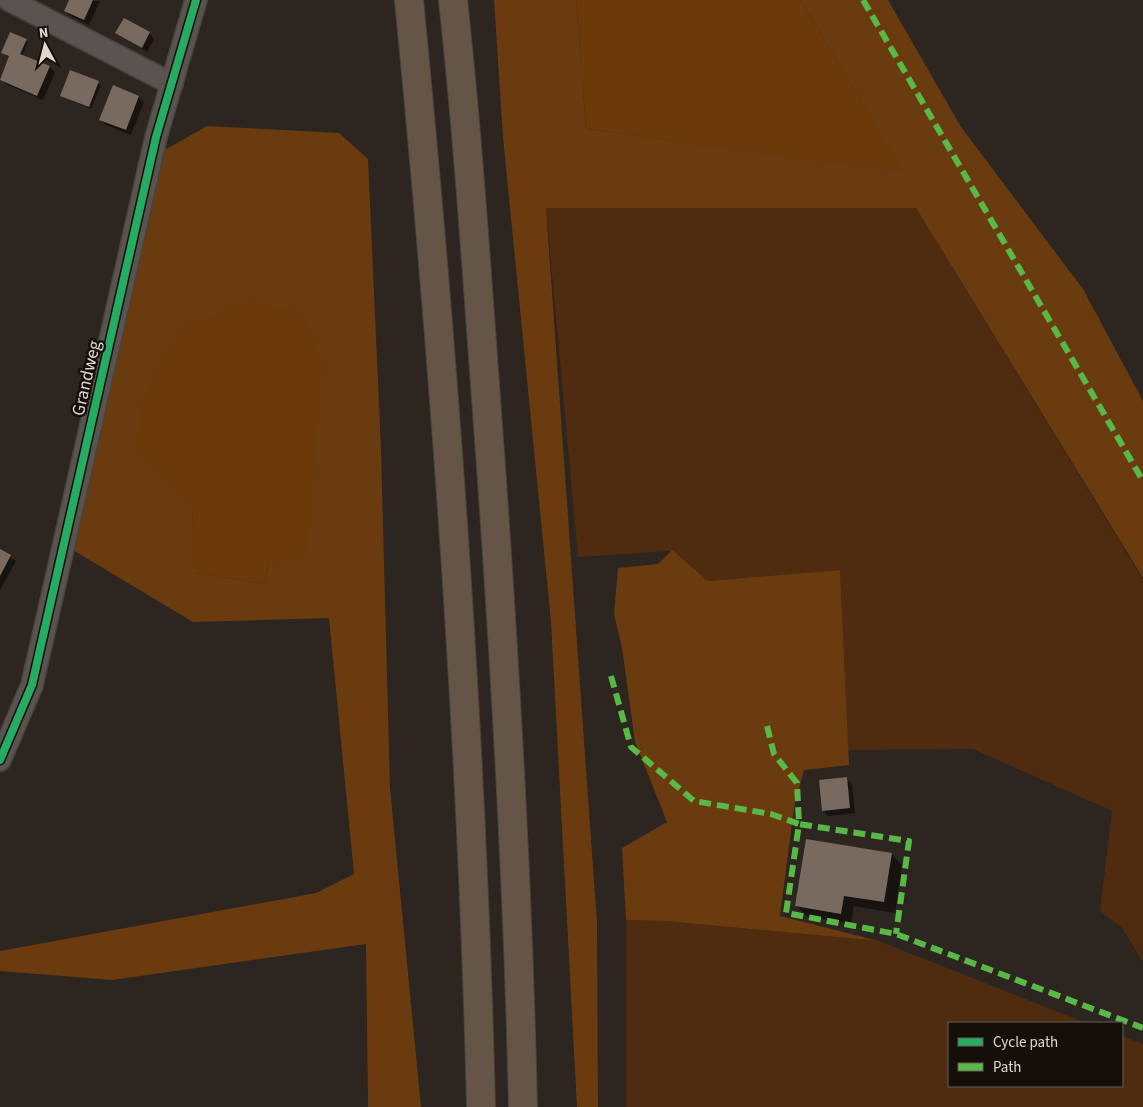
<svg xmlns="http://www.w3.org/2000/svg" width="1143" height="1107" viewBox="0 0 1143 1107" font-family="'Source Sans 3',sans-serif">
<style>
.green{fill:#4f2c10}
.forest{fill:#6a3b0f;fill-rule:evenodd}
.water{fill:#6c3a0a}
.shadow{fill:#0007}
.building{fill:#796a5f}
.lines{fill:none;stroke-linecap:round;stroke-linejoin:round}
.street-casing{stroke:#49433e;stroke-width:24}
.highway-casing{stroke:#49433e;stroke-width:30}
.street{stroke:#5a5450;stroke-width:21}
.highway{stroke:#645547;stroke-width:28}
.quiet{stroke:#58b947;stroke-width:6;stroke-dasharray:12 6;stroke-linecap:butt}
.cycleway-casing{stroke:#150f0a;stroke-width:11}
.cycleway{stroke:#26ab63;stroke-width:8}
.labels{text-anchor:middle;stroke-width:5;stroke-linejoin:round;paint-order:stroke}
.street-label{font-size:18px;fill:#e1d7d0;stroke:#150f0a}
</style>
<rect width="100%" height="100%" fill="#2c2520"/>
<path class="green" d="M 546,208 L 916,208 L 1143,580 L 1143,962 L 1122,928 L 1100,911 L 1112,811 L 973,749 L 848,750 L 840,570 L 707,581 L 671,551 L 578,557 Z
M 626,920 L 665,921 L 879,941 L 1086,1023 L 949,1023 L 949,1086 L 1122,1086 L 1122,1036 L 1143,1044 L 1143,1107 L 626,1107 Z"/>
<path class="forest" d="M 494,0 L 576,0 L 586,129 L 902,171 L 801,0 L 888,0 L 961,127 L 1083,289 L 1143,401 L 1143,578 L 916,208 L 546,208 L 597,923 L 598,1107 L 577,1107 L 551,622 L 503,137 Z
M 207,126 L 339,133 L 368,159 L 381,449 L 390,788 L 421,1107 L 368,1107 L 366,944 L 112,980 L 0,971 L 0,951 L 316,893 L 354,874 L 329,618 L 193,622 L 73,550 L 163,151 ZM 192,506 L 268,564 L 266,584 L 195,573 Z
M 672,550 L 708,581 L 840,570 L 849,765 L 804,770 L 794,808 L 780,916 L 879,941 L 665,921 L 626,920 L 622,848 L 667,822 L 635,742 L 622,648 L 614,614 L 618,568 L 658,564 Z"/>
<path class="water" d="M 576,0 L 801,0 L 903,172 L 586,129 Z
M 248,302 L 303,313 L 322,363 L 307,552 L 268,564 L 266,584 L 194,573 L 192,506 L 137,446 L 143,400 L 181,330 Z"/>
<path class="shadow" d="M 71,0 L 100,1 L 89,25 L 71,16 L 65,11 Z
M 117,33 L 149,33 L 154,39 L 147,52 Z
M 26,40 L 28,42 L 22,56 L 50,67 L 55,73 L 43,100 L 6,84 L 1,79 L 10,57 L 3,53 Z
M 71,72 L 101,85 L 91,109 L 61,96 Z
M 138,97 L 144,102 L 131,135 L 106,125 L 100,119 Z
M 0,550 L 16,561 L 0,590 Z
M 847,779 L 852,784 L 855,813 L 828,816 L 823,810 Z
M 892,854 L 902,865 L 895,913 L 854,906 L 851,924 L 807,916 L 796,906 Z"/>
<path class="building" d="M 69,0 L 93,0 L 84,20 L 64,11 Z
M 124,18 L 150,32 L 142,48 L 115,33 Z
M 10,32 L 27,39 L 20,54 L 50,66 L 37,96 L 0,80 L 9,56 L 1,53 Z
M 70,70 L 99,81 L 89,107 L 60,96 Z
M 113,85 L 139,96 L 126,130 L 99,120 Z
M 0,549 L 11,555 L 0,576 Z
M 847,777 L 850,808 L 822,811 L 819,780 Z
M 806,839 L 892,853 L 884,902 L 844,896 L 841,914 L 795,906 Z"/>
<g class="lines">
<g class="street-casing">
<path id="street" d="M 9,0 L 172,84
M 0,760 L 32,685 L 156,137 L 196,0"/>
</g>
<g class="highway-casing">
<path id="highway" d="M 409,0 C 445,368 472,737 481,1107
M 453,0 C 469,146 478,292 489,439 C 505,661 518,884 523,1107"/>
</g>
<use href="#street" class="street"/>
<use href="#highway" class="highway"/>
<path class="quiet" d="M 863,0 L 1143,481
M 611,676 L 631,747 L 694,801 L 771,814 L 799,824 L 786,913 L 896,934 L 1143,1028
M 767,726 L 774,754 L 797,783 L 799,824 L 909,841 L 896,934"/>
<g class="cycleway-casing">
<path id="cycleway" d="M 0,760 L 32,685 L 156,137 L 196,0"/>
</g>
<use href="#cycleway" class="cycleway"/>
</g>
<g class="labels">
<g class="street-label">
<text transform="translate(86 378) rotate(-77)" y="6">Grandweg</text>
</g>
</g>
<rect x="948" y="1022" width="175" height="65" fill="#150f0a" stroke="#675f59"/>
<rect x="958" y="1038" width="25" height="8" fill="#26ab63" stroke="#675f59"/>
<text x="993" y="1047" font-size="15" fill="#e1d7d0">Cycle path</text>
<rect x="958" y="1063" width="25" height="8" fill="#58b947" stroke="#675f59"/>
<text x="993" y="1072" font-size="15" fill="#e1d7d0">Path</text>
<g transform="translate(45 45) rotate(353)" stroke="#150f0a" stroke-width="4" paint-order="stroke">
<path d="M0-4L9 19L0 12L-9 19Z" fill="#e1d7d0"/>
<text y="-8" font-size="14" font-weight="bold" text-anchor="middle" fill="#e1d7d0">N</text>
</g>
</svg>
